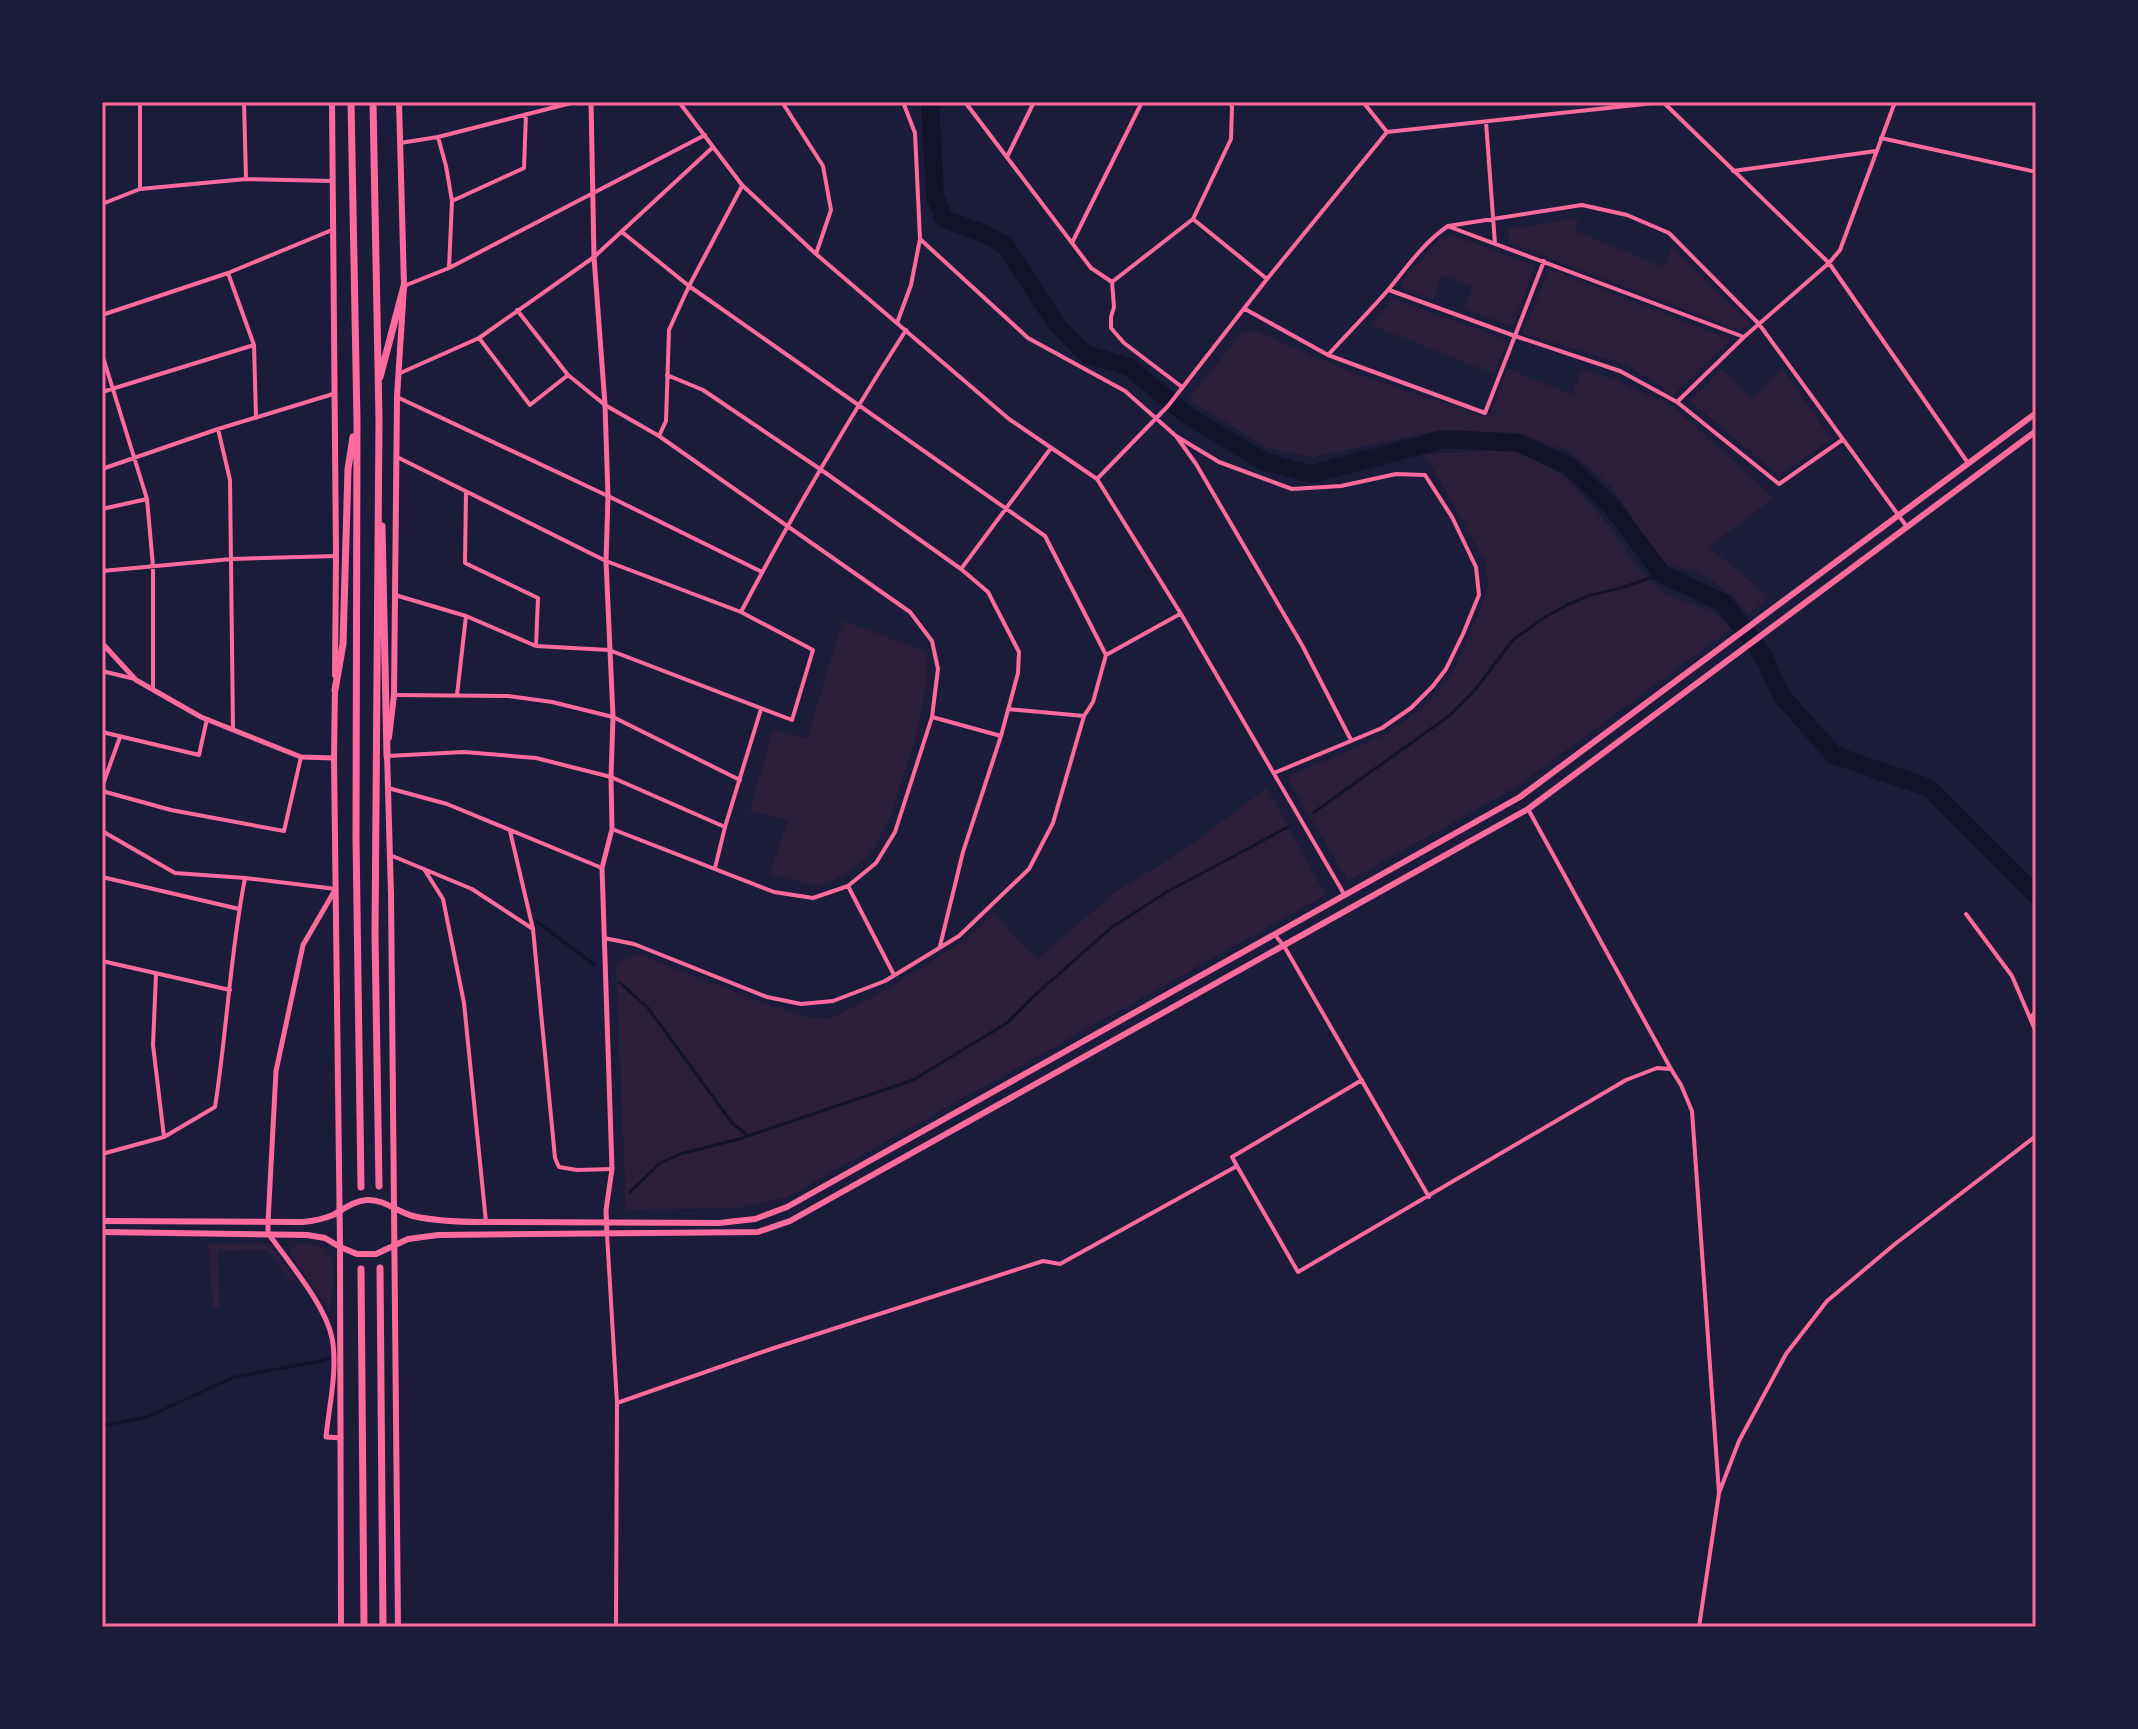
<svg xmlns="http://www.w3.org/2000/svg" width="2138" height="1729" viewBox="0 0 2138 1729" font-family="'PT Sans Narrow',sans-serif">
<style>
.green{fill:#2a1e3b}
.lines{fill:none;stroke-linecap:round;stroke-linejoin:round}
.stream{stroke:#12122b;stroke-width:3}
.river{stroke:#12122b;stroke-width:18}
.minor{stroke:#ff6b9d;stroke-width:4}
.tertiary{stroke:#ff6b9d;stroke-width:5}
.secondary{stroke:#ff6b9d;stroke-width:6}
.trunk{stroke:#ff6b9d;stroke-width:7}
.neatline{fill:none;stroke:#ff6b9d;stroke-width:3}
</style>
<rect width="100%" height="100%" fill="#1b1b3a"/>
<path class="green" d="M 1578,218 L 1575,231 L 1664,267 L 1672,248 L 1750,323 L 1741,331 L 1509,243 L 1508,229 Z
M 1449,234 L 1535,265 L 1513,326 L 1465,309 L 1473,286 L 1442,275 L 1433,300 L 1404,289 L 1401,282 L 1440,239 Z
M 1550,269 L 1732,340 L 1673,395 L 1627,365 L 1522,333 Z
M 1393,299 L 1508,340 L 1494,374 L 1371,325 Z
M 1253,330 L 1353,373 L 1489,418 L 1507,368 L 1572,395 L 1582,369 L 1618,381 L 1674,407 L 1774,498 L 1709,547 L 1769,597 L 1749,614 C 1736,598 1713,578 1693,571 C 1676,565 1673,571 1658,557 L 1611,486 L 1570,452 L 1518,433 L 1442,430 L 1312,457 L 1267,448 L 1189,399 L 1241,334 Z
M 1721,369 L 1753,399 L 1783,369 L 1831,439 L 1779,476 L 1690,401 Z
M 1511,450 L 1539,460 L 1566,477 L 1609,526 L 1639,570 L 1665,594 L 1716,613 L 1731,629 L 1516,787 L 1348,881 L 1287,777 L 1383,736 L 1419,710 L 1452,675 L 1483,603 L 1488,584 L 1486,563 L 1434,470 L 1422,454 Z
M 843,620 L 926,652 L 927,681 L 916,737 L 890,816 L 873,852 L 853,869 L 833,881 L 817,886 L 769,874 L 788,820 L 750,811 L 773,729 L 807,739 Z
M 1267,788 L 1325,895 L 787,1197 L 737,1208 L 626,1210 L 616,967 L 625,959 L 638,954 L 769,1005 L 805,1017 L 830,1019 L 891,987 L 966,939 L 992,912 L 1037,960 L 1114,893 L 1184,850 Z
M 269,1243 L 297,1281 L 292,1282 L 267,1250 L 218,1251 L 220,1307 L 213,1308 L 208,1244 Z
M 298,1244 C 305,1245 317,1244 324,1248 C 339,1255 331,1297 330,1311 L 291,1255 L 290,1248 Z"/>
<g class="lines">
<path class="stream" d="M 1313,813 L 1449,716 L 1474,691 L 1513,640 L 1545,617 L 1567,605 L 1588,596 L 1624,587 L 1662,574
M 537,922 L 595,965
M 619,982 L 648,1008 L 732,1123 L 747,1135
M 630,1192 L 660,1163 L 680,1154 L 739,1139 L 913,1080 L 1007,1023 L 1034,996 L 1111,928 L 1165,893 L 1288,827
M 102,1426 L 147,1417 L 234,1377 L 316,1362 L 333,1357"/>
<path class="river" d="M 930,102 L 935,196 L 944,219 L 983,233 L 1005,245 L 1057,325 L 1086,354 L 1129,367 L 1187,415 L 1265,462 L 1311,474 L 1445,439 L 1518,443 L 1569,466 L 1612,507 L 1662,574 L 1724,603 L 1763,655 L 1781,695 L 1834,755 L 1929,788 L 2036,895"/>
<path class="minor" d="M 140,102 L 140,188
M 244,102 L 246,179
M 679,102 L 742,185 L 816,254 L 1009,419 L 1097,479 L 1181,614 L 1344,894
M 782,102 L 823,166 L 831,210 L 816,254
M 965,102 L 1091,268 L 1112,282 L 1193,219 L 1231,139 L 1232,107 L 1230,102
M 1363,102 L 1387,132 L 1663,102 L 1829,263 L 1968,463
M 1486,122 L 1495,244
M 438,137 L 446,166 L 452,201 L 449,268
M 1881,138 L 2036,172
M 400,143 L 438,137 L 575,102
M 1007,157 L 1034,102
M 1733,171 L 1876,151
M 452,201 L 524,168 L 526,114
M 102,204 L 140,189 L 246,179 L 333,181
M 1193,219 L 1267,279
M 1450,227 L 1744,337
M 622,232 L 689,286 L 1045,536 L 1106,655
M 920,239 L 1028,338 L 1125,391 L 1176,436 L 1196,464 L 1302,645 L 1351,740
M 1072,243 L 1142,102
M 228,273 L 254,345 L 256,418
M 1112,282 L 1114,307 L 1111,317 L 1111,328 L 1124,343 L 1182,387
M 404,286 L 449,268 L 705,135
M 1389,290 L 1515,336 L 1620,371 L 1677,402 L 1779,484 L 1842,440
M 1245,309 L 1328,355 L 1485,413 L 1544,261
M 517,310 L 568,375 L 605,405 L 659,436 L 910,612 L 932,641 L 938,669 L 932,717 L 895,832 L 876,863 L 848,886 L 813,898 L 774,892 L 612,829
M 102,315 L 228,273 L 332,230
M 897,323 L 911,285 L 920,239 L 915,133 L 903,102
M 479,338 L 530,405 L 568,375
M 102,354 L 147,499 L 153,566 L 153,689
M 1328,355 C 1348,333 1369,312 1388,290 C 1408,266 1423,243 1448,226 L 1582,205 L 1627,215 L 1669,233 L 1759,324 L 1907,527
M 398,374 L 479,338 L 594,257 L 712,148
M 667,375 L 703,390 L 820,469 L 961,569 L 988,592 L 1019,652 L 1018,673 L 1001,736 L 963,852 L 940,946
M 102,392 L 254,345
M 397,397 L 608,496 L 762,572
M 1677,402 L 1744,337 L 1829,263 L 1840,250 L 1895,102
M 218,429 L 230,480 L 233,729
M 659,436 L 666,421 L 669,330 L 689,286 L 742,186
M 1176,436 L 1219,462 L 1292,489 L 1341,486 L 1396,474 L 1425,475 L 1452,517 L 1476,567 L 1479,595 L 1463,634 L 1446,669 L 1433,686 L 1411,708 L 1382,728 L 1274,773
M 102,469 L 218,429 L 333,394
M 1097,479 L 1168,406 L 1267,279 L 1387,132
M 466,492 L 465,563 L 538,598 L 536,646
M 102,509 L 147,499
M 961,569 L 1051,448
M 102,571 L 232,559 L 336,556
M 395,595 L 466,616 L 536,646 L 609,650 L 792,720 L 813,650 L 741,612 L 606,561 L 397,457
M 741,612 C 792,515 847,422 906,330
M 102,671 L 135,679
M 394,695 L 508,696 L 552,702 L 613,717 L 740,780
M 457,695 L 466,616
M 1008,709 L 1084,716
M 932,717 L 1001,736
M 102,732 L 199,755 L 207,719
M 387,756 L 464,752 L 536,758 L 611,777 L 725,827
M 102,787 L 120,737
M 388,788 L 447,804 L 602,868
M 102,791 L 171,810 L 284,831 L 301,757
M 1528,809 L 1671,1069
M 102,831 L 175,873 L 245,878 L 336,889
M 510,831 L 533,929 L 555,1158 L 559,1167 L 577,1170 L 612,1169
M 390,855 L 472,889 L 533,929
M 715,868 L 725,827 L 761,709
M 424,869 L 443,899 L 464,1003 L 486,1222
M 102,877 L 239,909
M 848,886 L 894,975
M 1966,914 L 2012,976 L 2036,1032
M 1274,934 L 1284,946 L 1429,1197
M 604,938 L 634,944 L 767,997 L 801,1004 L 833,1001 L 885,981 L 959,936 L 1029,869 L 1053,823 L 1084,716 L 1093,702 L 1106,655 L 1180,614
M 102,961 L 230,990
M 156,974 L 153,1045 L 164,1137
M 2031,1018 L 2036,1010
M 102,1154 L 164,1137 L 215,1107 C 227,1031 230,954 245,878
M 1237,1166 L 1232,1157 L 1362,1080
M 607,1234 L 617,1403 L 616,1627
M 617,1403 L 771,1349 L 1043,1261 L 1060,1264 L 1237,1166 L 1298,1272 L 1626,1080 L 1657,1068 L 1671,1069 L 1681,1085 L 1692,1111 L 1719,1493
M 1699,1627 L 1719,1493 L 1739,1441 L 1786,1354 L 1827,1301 L 1895,1244 L 2036,1136"/>
<path class="tertiary" d="M 591,102 L 594,257 L 605,405 L 608,496 L 606,561 L 613,717 L 611,777 L 612,829 L 602,868 L 612,1169 L 606,1210 L 607,1234
M 102,643 L 136,680 L 201,717 L 301,757 L 334,758
M 335,890 L 303,945 L 276,1071 L 268,1222 L 268,1233 C 289,1263 325,1304 332,1338 C 338,1368 329,1407 326,1437 L 341,1438"/>
<path class="secondary" d="M 332,102 L 336,556 L 335,675
M 335,686 L 334,758 L 340,1247 L 357,1254 L 376,1254 L 408,1239 L 438,1235 L 758,1232 L 790,1221 L 1528,809 L 2036,431
M 389,738 L 394,695 L 397,397 L 404,286 L 399,102
M 387,753 L 391,894 L 398,1627
M 102,1221 L 303,1222 C 314,1221 323,1219 333,1215 C 344,1209 353,1201 367,1200 C 384,1199 397,1212 413,1216 C 435,1221 458,1222 481,1222 L 719,1223 L 755,1219 L 787,1207 L 1520,797 L 2036,413
M 102,1232 L 307,1235 L 325,1238 L 340,1247 L 341,1627"/>
<path class="trunk" d="M 351,102 L 357,421 L 356,838 L 361,1187
M 373,102 L 379,420 L 375,935 L 379,1186
M 380,377 L 404,286
M 382,526 L 387,756
M 335,690 L 343,644 L 348,469 L 353,437
M 380,1268 L 383,1627
M 361,1269 L 364,1627"/>
</g>
<rect width="2138" height="1729" fill="none" stroke="#1b1b3a" stroke-width="208"/>
<rect x="104" y="104" width="1930" height="1521" class="neatline"/>
</svg>
